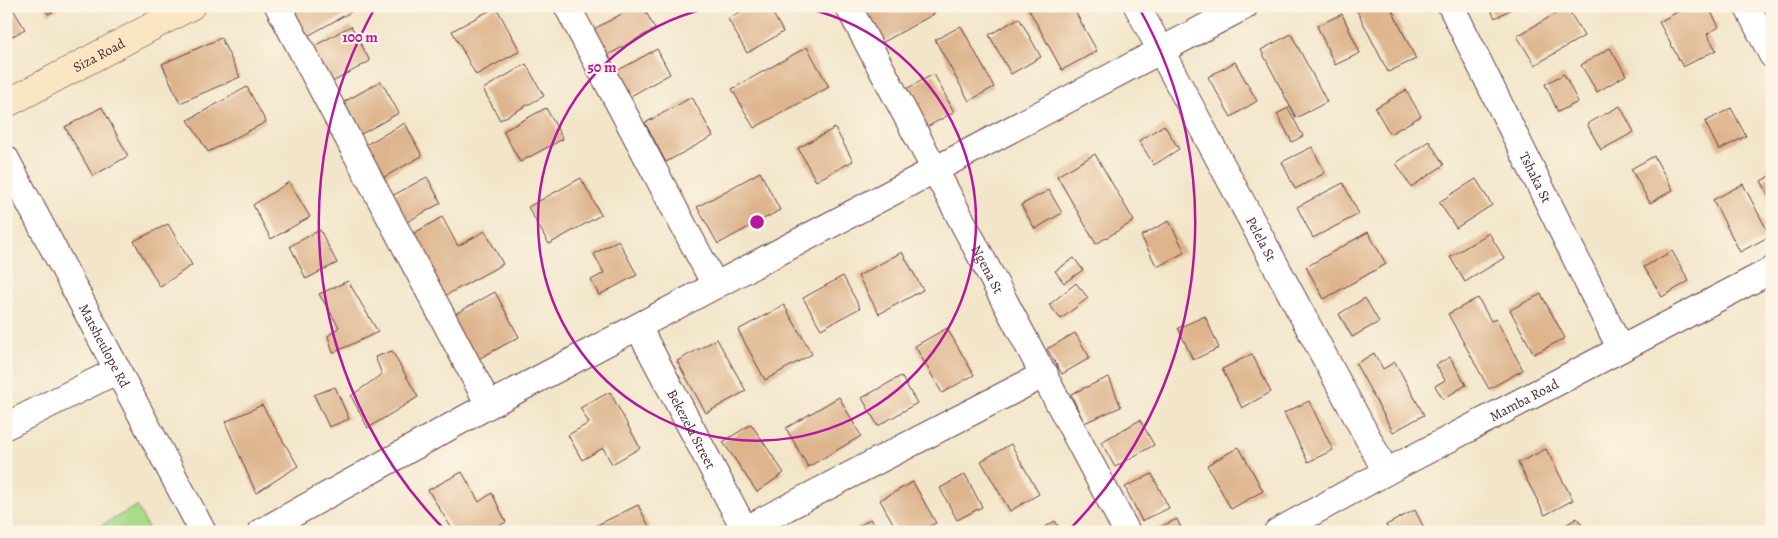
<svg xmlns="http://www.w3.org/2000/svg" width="1778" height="538" viewBox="0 0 1778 538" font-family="Alegreya,serif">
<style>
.green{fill:#a9dc8a;stroke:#7a7e5a}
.building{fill:#ddb48c}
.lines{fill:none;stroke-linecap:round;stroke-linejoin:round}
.street-casing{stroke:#633d43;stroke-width:28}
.secondary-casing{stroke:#633d43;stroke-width:29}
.street{stroke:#fff;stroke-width:26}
.secondary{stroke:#fbe6c4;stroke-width:28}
.ring{fill:none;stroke:#b5179e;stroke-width:2.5}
.labels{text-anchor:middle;stroke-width:4.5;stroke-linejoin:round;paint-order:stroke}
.street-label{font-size:14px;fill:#4a1f2b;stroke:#fcf5e5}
.centre{fill:#b5179e;stroke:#fcf5e5;stroke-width:2.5}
.ring-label{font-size:15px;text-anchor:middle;font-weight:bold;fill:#b5179e;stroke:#fcf5e5;stroke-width:4.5;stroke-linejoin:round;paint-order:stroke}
</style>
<rect width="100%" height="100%" fill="#fcf5e5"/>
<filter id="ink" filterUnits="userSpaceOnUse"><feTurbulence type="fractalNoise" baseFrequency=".02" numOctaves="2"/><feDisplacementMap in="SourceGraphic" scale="10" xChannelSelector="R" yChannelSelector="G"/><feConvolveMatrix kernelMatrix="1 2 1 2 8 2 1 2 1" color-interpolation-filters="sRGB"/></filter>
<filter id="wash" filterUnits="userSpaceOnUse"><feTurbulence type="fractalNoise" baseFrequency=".0096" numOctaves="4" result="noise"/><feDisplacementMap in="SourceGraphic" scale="20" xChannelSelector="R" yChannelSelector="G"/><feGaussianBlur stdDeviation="1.12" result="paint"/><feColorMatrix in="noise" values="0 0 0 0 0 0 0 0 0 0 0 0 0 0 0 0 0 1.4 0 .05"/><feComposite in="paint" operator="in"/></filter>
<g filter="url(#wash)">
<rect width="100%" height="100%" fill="#f2e5c9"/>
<path class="green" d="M 137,506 L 150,532 L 89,532 Z"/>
<g id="blocks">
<path class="building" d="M 6,6 L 11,6 L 25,29 L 6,40 Z
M 45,6 L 65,6 L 48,14 Z
M 286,6 L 354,6 L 356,9 L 304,38 Z
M 636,6 L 643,6 L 655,29 L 599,60 L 585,34 Z
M 750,6 L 769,6 L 783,32 L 747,53 L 728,19 Z
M 862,6 L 930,6 L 934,14 L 880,44 Z
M 1027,6 L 1072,6 L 1097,51 L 1062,70 Z
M 1361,6 L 1390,6 L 1416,59 L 1388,72 L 1356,9 Z
M 1489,6 L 1517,6 L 1495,18 Z
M 1688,6 L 1708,6 L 1719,27 L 1707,34 L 1716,50 L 1683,67 L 1659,22 Z
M 496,7 L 520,51 L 476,75 L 452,31 Z
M 1567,7 L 1584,36 L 1535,65 L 1517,36 Z
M 1342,14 L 1360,53 L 1335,65 L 1317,26 Z
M 1019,18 L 1041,57 L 1011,74 L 989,35 Z
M 351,26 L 370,61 L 327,85 L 307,50 Z
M 961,26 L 994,87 L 969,101 L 935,40 Z
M 1291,34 L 1327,102 L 1296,118 L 1261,50 Z
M 221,38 L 240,77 L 180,103 L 162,64 Z
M 807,47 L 829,87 L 754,128 L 732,89 Z
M 1610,48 L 1626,75 L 1597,92 L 1581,65 Z
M 657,49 L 670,74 L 629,97 L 615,72 Z
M 1235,62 L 1257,101 L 1231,117 L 1208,77 Z
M 526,64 L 544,96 L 500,120 L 483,89 Z
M 934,74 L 954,112 L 925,128 L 904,90 Z
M 1564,74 L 1578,102 L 1558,112 L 1545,84 Z
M 381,81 L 399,113 L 354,138 L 337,106 Z
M 247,87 L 266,122 L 208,152 L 188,120 Z
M 1406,90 L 1421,116 L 1390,134 L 1375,108 Z
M 692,97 L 713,136 L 666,162 L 645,123 Z
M 1620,106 L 1634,132 L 1601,150 L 1587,124 Z
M 102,107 L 128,156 L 93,176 L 65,127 Z
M 546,108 L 563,139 L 520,162 L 503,131 Z
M 1288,108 L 1303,136 L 1292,142 L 1277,114 Z
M 1731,108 L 1746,136 L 1719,150 L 1705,122 Z
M 405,123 L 422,156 L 377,181 L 360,148 Z
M 1164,125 L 1179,149 L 1154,165 L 1139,141 Z
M 835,128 L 853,161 L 816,181 L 798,148 Z
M 1429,141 L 1444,165 L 1411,187 L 1396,163 Z
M 1312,147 L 1325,173 L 1295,189 L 1282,162 Z
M 1095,154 L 1134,221 L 1096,244 L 1057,176 Z
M 1654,156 L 1673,190 L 1650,203 L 1631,169 Z
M 760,172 L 780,210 L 718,244 L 697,207 Z
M 1772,175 L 1772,201 L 1761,181 Z
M 427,177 L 441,203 L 405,223 L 390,197 Z
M 581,178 L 601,215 L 549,244 L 528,207 Z
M 1476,179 L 1492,205 L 1456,228 L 1439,202 Z
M 289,182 L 310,217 L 271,239 L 253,205 Z
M 1343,183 L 1359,214 L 1313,238 L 1297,207 Z
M 1743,184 L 1770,236 L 1740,252 L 1713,200 Z
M 1049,190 L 1062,213 L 1035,229 L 1021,205 Z
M 442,217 L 458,246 L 485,231 L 503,264 L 441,298 L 409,236 Z
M 1169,221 L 1185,252 L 1157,267 L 1141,236 Z
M 168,224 L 192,265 L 160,287 L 134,241 Z
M 320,230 L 337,263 L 306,279 L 290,246 Z
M 1368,232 L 1386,264 L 1324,299 L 1306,267 Z
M 1489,233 L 1504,258 L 1465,282 L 1450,257 Z
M 618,240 L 637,275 L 599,295 L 591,280 L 604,273 L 594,254 Z
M 1672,251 L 1689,281 L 1662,297 L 1644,267 Z
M 902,252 L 923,290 L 879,314 L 858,276 Z
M 1074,258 L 1083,270 L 1064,283 L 1055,271 Z
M 843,276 L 860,308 L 821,329 L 803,298 Z
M 348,281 L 378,332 L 333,353 L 328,336 L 339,327 L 319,294 Z
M 1076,283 L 1088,298 L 1061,319 L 1049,305 Z
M 495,292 L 519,337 L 471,363 L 446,319 Z
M 1541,294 L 1565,338 L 1534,354 L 1510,310 Z
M 1365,298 L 1379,322 L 1352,337 L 1339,314 Z
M 1478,298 L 1491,321 L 1496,319 L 1523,370 L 1489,389 L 1448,314 Z
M 784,305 L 812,354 L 765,380 L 738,330 Z
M 1205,316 L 1219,348 L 1193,360 L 1178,328 Z
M 947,328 L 974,375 L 942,393 L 915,346 Z
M 1075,333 L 1090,358 L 1062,374 L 1047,349 Z
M 717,339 L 746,391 L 706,413 L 677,361 Z
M 392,351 L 418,397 L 368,428 L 351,396 L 382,374 L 375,357 Z
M 1374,353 L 1383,369 L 1395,362 L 1424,415 L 1393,432 L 1356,364 Z
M 1252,354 L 1271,392 L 1242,408 L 1222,369 Z
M 1450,357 L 1466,385 L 1443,399 L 1435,386 L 1445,380 L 1436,365 Z
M 901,376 L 917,403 L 878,426 L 862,398 Z
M 1109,377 L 1121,407 L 1084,423 L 1071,394 Z
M 335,387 L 349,419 L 329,427 L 314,395 Z
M 610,392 L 640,448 L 612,464 L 603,448 L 582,460 L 568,435 L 589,423 L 580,408 Z
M 839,397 L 861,436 L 808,467 L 786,428 Z
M 1309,401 L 1333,450 L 1308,462 L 1284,413 Z
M 262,405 L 298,466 L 256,493 L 225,422 Z
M 1140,420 L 1154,445 L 1115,467 L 1101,442 Z
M 751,424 L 784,473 L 757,492 L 723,442 Z
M 1011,444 L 1039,494 L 1010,511 L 981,461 Z
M 1239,447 L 1263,491 L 1231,509 L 1207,465 Z
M 1546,449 L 1573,500 L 1545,515 L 1518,463 Z
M 462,472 L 479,502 L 492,493 L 506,522 L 489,532 L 454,532 L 428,490 Z
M 965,474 L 982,507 L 957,520 L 940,488 Z
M 1152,474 L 1169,508 L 1142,521 L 1125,487 Z
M 913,482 L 936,523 L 919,532 L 898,532 L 880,500 Z
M 638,505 L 652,532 L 583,532 Z
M 1415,510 L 1426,532 L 1389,532 L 1386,525 Z
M 1577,518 L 1586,532 L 1555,532 Z
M 870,519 L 878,532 L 850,532 Z
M 1177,519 L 1183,532 L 1150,532 Z
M 1055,521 L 1061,532 L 1037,532 Z"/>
</g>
</g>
<g filter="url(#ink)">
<use href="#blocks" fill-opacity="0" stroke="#633d43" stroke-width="1"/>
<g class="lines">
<g class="street-casing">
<g id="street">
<path d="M 278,6 L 489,405"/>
<path d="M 567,6 L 715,285"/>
<path id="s1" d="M 848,6 L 1127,532"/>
<path id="s2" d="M 1137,6 L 1386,472"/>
<path id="s3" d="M 1451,6 L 1620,348"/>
<path d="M 1747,6 L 1772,55"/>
<path id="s4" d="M 6,159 L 203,532"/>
<path id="s5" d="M 638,327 L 746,532"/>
<path d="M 6,426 L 118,370"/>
<path d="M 261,532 L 489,405 L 1245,6"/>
<path d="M 740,532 L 1045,374"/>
<path id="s6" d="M 1277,532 L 1386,472 L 1772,270"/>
</g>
</g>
<g class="secondary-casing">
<g id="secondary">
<path id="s7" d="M 6,104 L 191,6"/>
</g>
</g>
<use href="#street" class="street"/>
<use href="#secondary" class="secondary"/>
</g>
</g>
<g class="ring">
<path d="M795 6A219 219 0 1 1 719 6"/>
<path d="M447 532A438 438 0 0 1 376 6M1138 6A438 438 0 0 1 1067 532"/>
</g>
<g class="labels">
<g class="street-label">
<text dy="5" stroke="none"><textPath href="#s7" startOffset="105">Siza Road</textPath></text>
<text dy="5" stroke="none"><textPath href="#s3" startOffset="191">Tshaka St</textPath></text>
<text dy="5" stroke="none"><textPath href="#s2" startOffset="264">Pelela St</textPath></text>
<text dy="5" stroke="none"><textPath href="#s1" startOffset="298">Ngena St</textPath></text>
<text dy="5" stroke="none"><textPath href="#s4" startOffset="211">Matsheulope Rd</textPath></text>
<text dy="5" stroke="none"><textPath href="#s6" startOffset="280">Mamba Road</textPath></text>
<text dy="5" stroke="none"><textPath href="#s5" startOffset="115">Bekezela Street</textPath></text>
</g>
</g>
<circle cx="757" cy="222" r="8" class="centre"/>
<g class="ring-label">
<text x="360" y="42">100 m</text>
<text x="602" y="72">50 m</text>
</g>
<rect width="1778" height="538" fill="none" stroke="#fcf5e5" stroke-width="25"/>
</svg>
